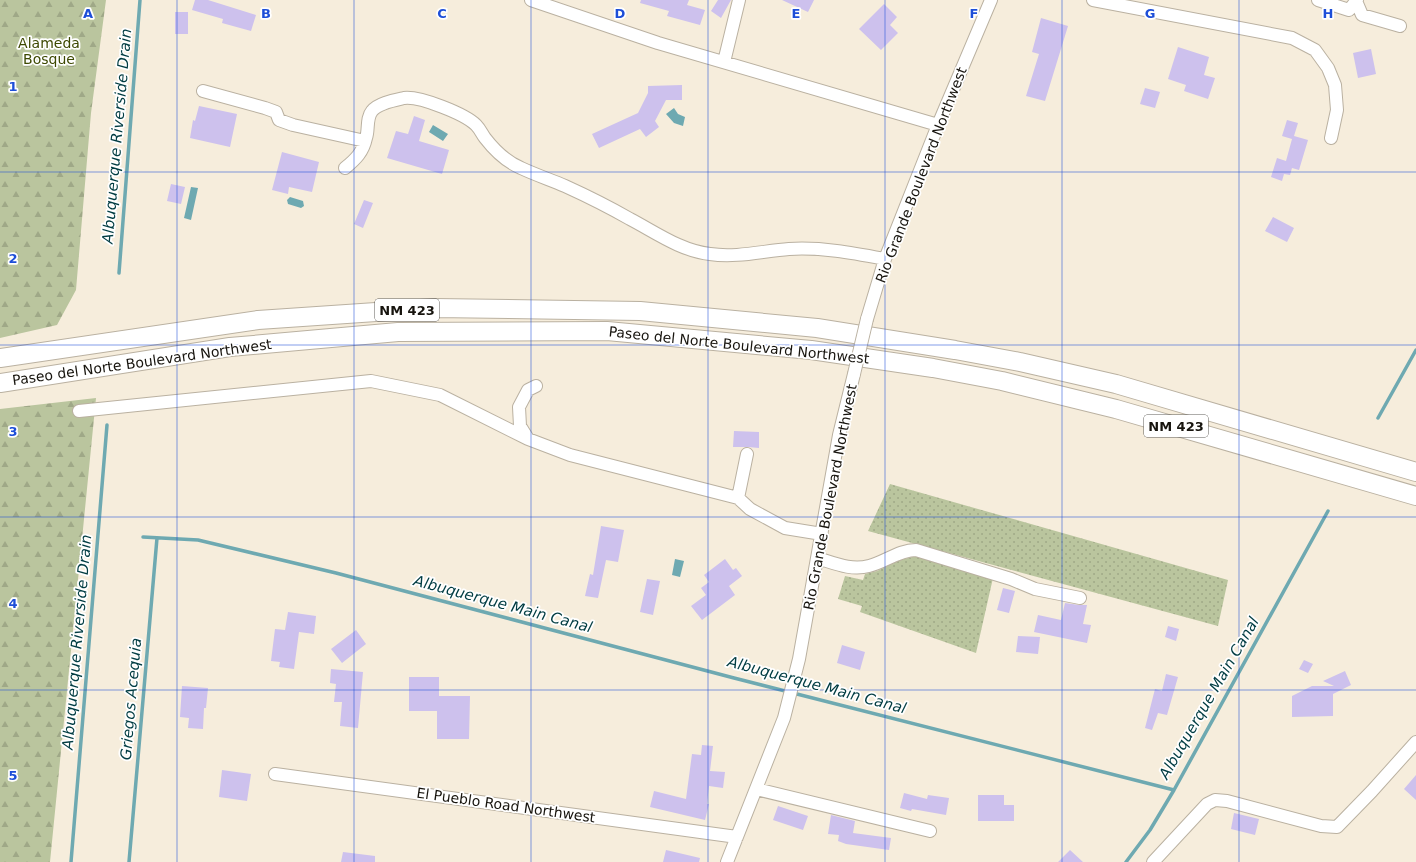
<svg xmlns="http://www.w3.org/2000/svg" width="1416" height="862" viewBox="0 0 1416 862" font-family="'DejaVu Sans',sans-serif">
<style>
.grass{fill:url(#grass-dots)}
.forest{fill:url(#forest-firs)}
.water{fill:#6ea9b1}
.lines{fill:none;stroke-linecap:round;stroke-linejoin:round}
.stream{stroke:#6ea9b1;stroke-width:3.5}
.building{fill:#cdc1ed}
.minor-casing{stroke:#bab1a1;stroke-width:14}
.highway-casing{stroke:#bab1a1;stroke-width:20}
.minor{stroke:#fff;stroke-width:12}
.highway{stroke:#fff;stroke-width:18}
.minor-bridge-casing{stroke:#bab1a1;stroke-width:14;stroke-linecap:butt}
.minor-bridge{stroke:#fff;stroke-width:12}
.grid{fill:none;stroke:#1d4ed8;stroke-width:1;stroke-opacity:0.55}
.labels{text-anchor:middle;stroke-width:3.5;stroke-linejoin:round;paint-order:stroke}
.shield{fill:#fff;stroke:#5d5a56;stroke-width:1}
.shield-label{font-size:13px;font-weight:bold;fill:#17140e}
.park-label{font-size:14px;fill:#3c4800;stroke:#fff}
.street-label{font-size:14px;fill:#17140e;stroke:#fff}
.water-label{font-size:15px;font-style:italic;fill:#013c42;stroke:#fff}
.grid-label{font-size:13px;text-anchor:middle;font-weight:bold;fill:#1d4ed8;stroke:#fff;stroke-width:3.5;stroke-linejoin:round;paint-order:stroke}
</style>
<defs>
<pattern id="grass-dots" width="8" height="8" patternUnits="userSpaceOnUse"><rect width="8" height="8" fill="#bac59e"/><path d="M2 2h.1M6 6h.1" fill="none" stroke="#9fa887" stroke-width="1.8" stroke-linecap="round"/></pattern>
<pattern id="forest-firs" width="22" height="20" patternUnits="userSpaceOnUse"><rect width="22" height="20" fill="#bac59e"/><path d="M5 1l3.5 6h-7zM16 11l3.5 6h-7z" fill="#9fa887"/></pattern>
</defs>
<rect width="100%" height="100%" fill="#f6eddc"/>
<path class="grass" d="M 890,484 L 1228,580 L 1218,626 L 868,531 Z
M 916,556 L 993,578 L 976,653 L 860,612 L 862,606 L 838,599 L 845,576 L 863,580 L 865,574 L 877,571 L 900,560 Z"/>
<path class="forest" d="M 0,0 L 106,0 L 91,113 L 76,290 L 57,325 L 0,338 Z
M 96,398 L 50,862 L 0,862 L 0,409 Z"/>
<path class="water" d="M 674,108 L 678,114 L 685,117 L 683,126 L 674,123 L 666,114 Z
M 433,125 L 448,134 L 443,141 L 429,132 Z
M 191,187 L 198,188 L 191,220 L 184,218 Z
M 290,197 L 303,201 L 304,206 L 301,208 L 288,204 L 287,200 Z
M 675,559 L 684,561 L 680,577 L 672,575 Z"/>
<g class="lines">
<path class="stream" d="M 119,273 L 140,0
M 1378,418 L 1416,350
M 143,537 L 198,540 L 336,573 L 734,678 L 1174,790
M 71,862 L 107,425
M 129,862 L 157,538
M 1126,862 L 1150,830 L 1174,790 L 1328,511"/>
</g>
<path class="building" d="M 195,0 L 208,0 L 256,15 L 251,31 L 222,23 L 223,19 L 192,10 Z
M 641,0 L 689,0 L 687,5 L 705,10 L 700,25 L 667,16 L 669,11 L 640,3 Z
M 718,0 L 731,0 L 721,18 L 711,11 Z
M 782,0 L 814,0 L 808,12 Z
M 884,4 L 897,17 L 890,25 L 898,33 L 881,50 L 859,29 Z
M 175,12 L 188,12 L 188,34 L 175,34 Z
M 1041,18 L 1068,26 L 1045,101 L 1026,96 L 1039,54 L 1032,52 Z
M 1178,47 L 1209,57 L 1204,75 L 1215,78 L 1208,99 L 1184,91 L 1186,85 L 1168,79 Z
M 1371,49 L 1376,74 L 1358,78 L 1353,53 Z
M 682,85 L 682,100 L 666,100 L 655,121 L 659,127 L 646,137 L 640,129 L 599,148 L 592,134 L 638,113 L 648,93 L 648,86 Z
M 1145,88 L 1160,92 L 1155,108 L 1140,104 Z
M 199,106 L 237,114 L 230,147 L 190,138 L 193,120 L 195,121 Z
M 414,116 L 425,120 L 419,141 L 449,150 L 442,174 L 387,158 L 396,131 L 408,134 Z
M 1287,120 L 1298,123 L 1294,136 L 1308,140 L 1299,170 L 1292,168 L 1290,175 L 1284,174 L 1282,181 L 1271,177 L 1277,158 L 1286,161 L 1292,139 L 1282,136 Z
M 282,152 L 319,162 L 312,192 L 289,187 L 288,194 L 272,190 Z
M 171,184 L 185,187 L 181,204 L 167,201 Z
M 364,200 L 373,203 L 363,228 L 354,224 Z
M 1273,217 L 1294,228 L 1287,242 L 1265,231 Z
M 734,431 L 759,432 L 759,448 L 748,447 L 733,447 Z
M 601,526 L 624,530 L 618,562 L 606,560 L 598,598 L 585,596 L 590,574 L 593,575 Z
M 725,559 L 733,570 L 736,568 L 742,576 L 729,586 L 735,595 L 702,620 L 691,606 L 706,595 L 701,588 L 709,582 L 704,575 Z
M 647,579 L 660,581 L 653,615 L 640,612 Z
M 1003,588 L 1015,591 L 1009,613 L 997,610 Z
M 1065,603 L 1079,605 L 1087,605 L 1083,624 L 1091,625 L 1087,643 L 1034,632 L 1038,615 L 1061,620 Z
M 288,612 L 316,616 L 314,634 L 299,632 L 294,669 L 279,667 L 280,662 L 271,661 L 275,629 L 285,630 Z
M 1168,626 L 1179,629 L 1176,641 L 1165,637 Z
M 356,630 L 366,644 L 342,663 L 331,649 Z
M 1018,636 L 1040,637 L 1038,654 L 1016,652 Z
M 842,645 L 865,652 L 860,670 L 837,663 Z
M 1304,660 L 1313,664 L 1308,673 L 1299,669 Z
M 331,669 L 363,672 L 358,728 L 340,726 L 342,702 L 334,702 L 336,684 L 330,683 Z
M 1345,671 L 1351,685 L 1333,694 L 1333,716 L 1292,717 L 1292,696 L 1312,686 L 1334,686 L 1323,681 Z
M 1166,674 L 1178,677 L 1167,715 L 1158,713 L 1152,730 L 1145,728 L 1155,689 L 1162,691 Z
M 409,677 L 439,677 L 439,696 L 470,696 L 469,739 L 437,739 L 437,711 L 409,711 Z
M 182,686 L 208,688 L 206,708 L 204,708 L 203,729 L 188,728 L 189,718 L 180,717 Z
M 702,745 L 713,746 L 710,771 L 725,772 L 723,788 L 709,786 L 707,804 L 709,804 L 705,820 L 650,807 L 654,791 L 686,799 L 692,754 L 701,755 Z
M 222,770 L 251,774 L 247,801 L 219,797 Z
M 1416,775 L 1416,800 L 1404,789 Z
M 904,793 L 927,799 L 928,795 L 949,798 L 946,815 L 912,809 L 911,811 L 900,808 Z
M 978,795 L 1004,795 L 1004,805 L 1014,805 L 1014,821 L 978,821 Z
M 778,806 L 808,816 L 803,830 L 773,820 Z
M 1234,813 L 1259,819 L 1255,835 L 1231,829 Z
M 831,815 L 855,821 L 853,833 L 891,838 L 889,850 L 846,844 L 838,841 L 839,835 L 828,834 Z
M 666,850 L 700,858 L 699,862 L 663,862 Z
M 1070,850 L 1083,862 L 1058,862 Z
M 343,852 L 375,856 L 375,862 L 341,862 Z"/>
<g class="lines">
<g class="minor-casing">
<path id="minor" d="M 531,0 L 658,43 L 938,125
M 1093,0 L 1292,38 L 1315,50 L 1328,68 L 1335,85 L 1337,110 L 1331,138
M 1318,0 L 1349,10 L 1357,0
M 1356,1 L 1362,15 L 1400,26
M 724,62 L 739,0
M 203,91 L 265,108 L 276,112 L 279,120 L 293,125 L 365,141
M 345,168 C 356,159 363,152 366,138 C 369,130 366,118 372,111 C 378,103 395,100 404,98 C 420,96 465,114 476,125 C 480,129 482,134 485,138 C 495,151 507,162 521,168 C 536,175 551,180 565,186 C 587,196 609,207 630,219 C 655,232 681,251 710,254 C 736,258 763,251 789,249 C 822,247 853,253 885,259
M 867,319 L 885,259 L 938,125 L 991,0
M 536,386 L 528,390 L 519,407 L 520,426 L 528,439 L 570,455 L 738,498 L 750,509 L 785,528 L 822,534
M 79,411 L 371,381 L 440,395 L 528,439
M 738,498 L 747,454
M 817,558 C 834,563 851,571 869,566 C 885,562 899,550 916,550 L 1011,579 L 1035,589 L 1080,598
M 275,774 L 737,837
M 756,789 L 930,831
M 727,862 L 784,718 L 799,659 L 839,435 L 854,374
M 1153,862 L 1207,804 L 1215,800 L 1227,801 L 1321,826 L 1337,827 L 1372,791 L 1416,742"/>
</g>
<g class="highway-casing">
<path id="highway" d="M 0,358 L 258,320 L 435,308 L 640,311 L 817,328 L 955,350 L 1020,362 L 1116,384 L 1416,472
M 0,383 L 230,347 L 398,332 L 607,331 L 811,350 L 933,368 L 1002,381 L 1116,409 L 1416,496"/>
</g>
<use href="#minor" class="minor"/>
<use href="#highway" class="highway"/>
<g class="minor-bridge-casing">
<path id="minor-bridge" d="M 854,374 L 867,319"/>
</g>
<use href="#minor-bridge" class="minor-bridge"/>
</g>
<path class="grid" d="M 177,0 L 177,862M 354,0 L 354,862M 531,0 L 531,862M 708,0 L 708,862M 885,0 L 885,862M 1062,0 L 1062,862M 1239,0 L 1239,862M 0,172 L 1416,172M 0,345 L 1416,345M 0,517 L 1416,517M 0,690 L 1416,690"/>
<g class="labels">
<g class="shield">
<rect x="375" y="299" width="64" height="22" rx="3"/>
<rect x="1144" y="415" width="64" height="22" rx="3"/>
</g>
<g class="shield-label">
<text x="407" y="315">NM 423</text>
<text x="1176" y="431">NM 423</text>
</g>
<g class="park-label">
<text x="49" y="48">Alameda<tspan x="49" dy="16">Bosque</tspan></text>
</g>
<g class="street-label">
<text transform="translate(921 175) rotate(-69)" y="5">Rio Grande Boulevard Northwest</text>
<text transform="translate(739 345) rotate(6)" y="5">Paseo del Norte Boulevard Northwest</text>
<text transform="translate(142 362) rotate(-8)" y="5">Paseo del Norte Boulevard Northwest</text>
<text transform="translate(830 497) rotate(-79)" y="5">Rio Grande Boulevard Northwest</text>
<text transform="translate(506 805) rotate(8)" y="5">El Pueblo Road Northwest</text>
</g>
<g class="water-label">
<text transform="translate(117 136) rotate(-85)" y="5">Albuquerque Riverside Drain</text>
<text transform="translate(503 604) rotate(15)" y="5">Albuquerque Main Canal</text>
<text transform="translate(77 642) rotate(-85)" y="5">Albuquerque Riverside Drain</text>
<text transform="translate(817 685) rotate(15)" y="5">Albuquerque Main Canal</text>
<text transform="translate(1209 698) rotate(-60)" y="5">Albuquerque Main Canal</text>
<text transform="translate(131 699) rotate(-85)" y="5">Griegos Acequia</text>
</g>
</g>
<g class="grid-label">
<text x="88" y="18">A</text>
<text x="266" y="18">B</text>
<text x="442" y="18">C</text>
<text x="620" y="18">D</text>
<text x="796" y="18">E</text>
<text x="974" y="18">F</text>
<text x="1150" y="18">G</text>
<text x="1328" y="18">H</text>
<text x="13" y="91">1</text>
<text x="13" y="263">2</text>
<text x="13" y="436">3</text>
<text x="13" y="608">4</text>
<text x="13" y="780">5</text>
</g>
</svg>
